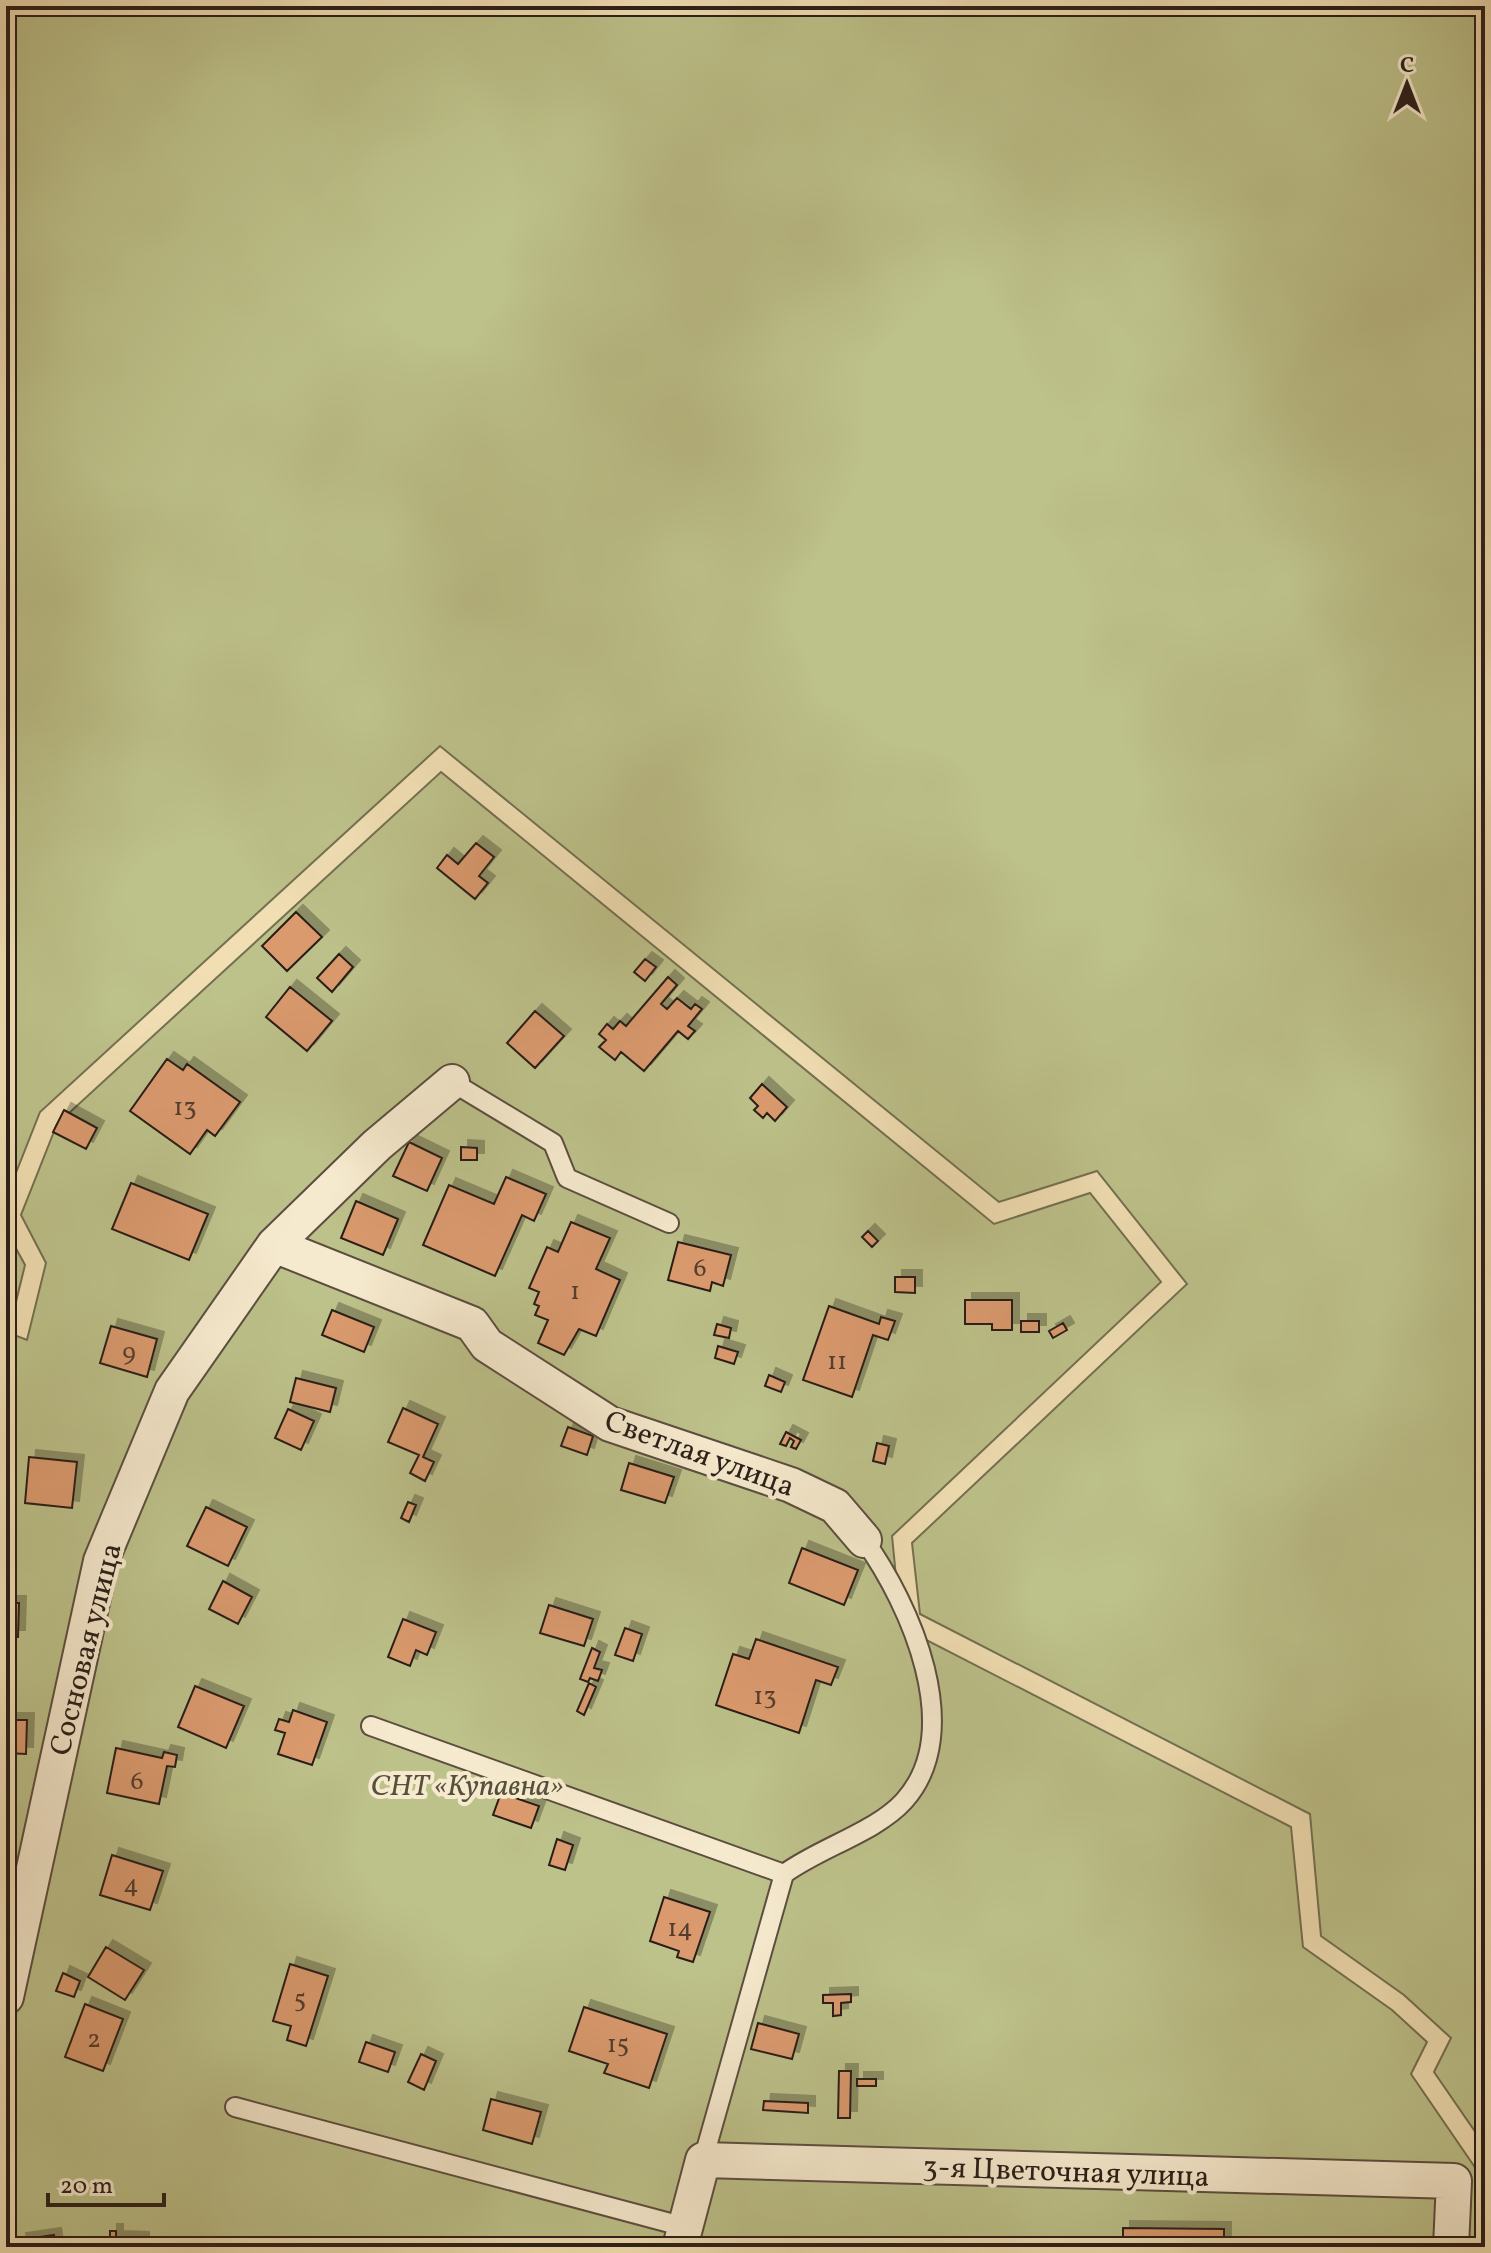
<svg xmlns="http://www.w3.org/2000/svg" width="1491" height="2253" viewBox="0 0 1491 2253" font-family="Vollkorn,serif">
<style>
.green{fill:#bdc18a;stroke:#737052;stroke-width:2}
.building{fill:#da9a6e;stroke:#291e19;stroke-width:2;filter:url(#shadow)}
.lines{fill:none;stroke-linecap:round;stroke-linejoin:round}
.service-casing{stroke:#5b4e40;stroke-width:22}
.minor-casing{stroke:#5b4e40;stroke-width:38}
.service{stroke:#f6eace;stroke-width:18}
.minor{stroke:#f6eace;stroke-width:34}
.labels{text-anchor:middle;stroke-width:8;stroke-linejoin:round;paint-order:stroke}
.number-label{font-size:26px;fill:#553d2e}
.street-label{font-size:30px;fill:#291e19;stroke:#f6eace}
.park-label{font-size:30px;font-style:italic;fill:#554f3b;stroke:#f6eace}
</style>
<defs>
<filter id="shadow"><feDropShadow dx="7" dy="-7" stdDeviation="0" flood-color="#0004"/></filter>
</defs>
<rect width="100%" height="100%" fill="#f1dfb3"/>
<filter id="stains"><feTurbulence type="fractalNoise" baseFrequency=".0025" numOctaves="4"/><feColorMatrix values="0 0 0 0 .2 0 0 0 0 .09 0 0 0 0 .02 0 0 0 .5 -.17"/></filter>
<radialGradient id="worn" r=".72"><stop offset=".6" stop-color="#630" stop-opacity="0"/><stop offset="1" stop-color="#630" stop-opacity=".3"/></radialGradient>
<path class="green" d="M 6,6 L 1485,6 L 1485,2146 L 1434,2072 L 1451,2038 L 1404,1995 L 1321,1936 L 1310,1814 L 920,1614 L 912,1543 L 1187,1284 L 1097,1171 L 999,1202 L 440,746 L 40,1112 L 6,1198 Z
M 441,772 L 994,1224 L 1090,1193 L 1161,1282 L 892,1536 L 901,1627 L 1291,1827 L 1303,1947 L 1392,2010 L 1427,2042 L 1411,2074 L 1485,2182 L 1485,2247 L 6,2247 L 6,1332 L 27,1340 L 46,1263 L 21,1215 L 57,1124 Z
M 6,1230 L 25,1265 L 13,1314 L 6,1311 Z"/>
<path class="building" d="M 476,843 L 494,857 L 479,876 L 488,883 L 475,899 L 437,868 L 447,855 L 458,864 Z
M 296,912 L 322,937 L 287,971 L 262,946 Z
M 339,954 L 353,967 L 332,992 L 317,978 Z
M 645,959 L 656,967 L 645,981 L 634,972 Z
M 668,977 L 677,985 L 661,1004 L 667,1009 L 677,998 L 691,1009 L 695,1004 L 702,1009 L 688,1026 L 695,1031 L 688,1039 L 678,1031 L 644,1071 L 621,1052 L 615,1060 L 599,1047 L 606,1040 L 599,1034 L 607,1024 L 613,1029 L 620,1021 L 626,1026 Z
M 290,987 L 332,1021 L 307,1051 L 266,1017 Z
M 535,1011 L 564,1036 L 535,1068 L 507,1043 Z
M 167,1059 L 183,1070 L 187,1064 L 240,1102 L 215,1136 L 207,1130 L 190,1154 L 130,1111 Z
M 762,1084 L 787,1107 L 775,1121 L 767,1113 L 763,1118 L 754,1110 L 758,1106 L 750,1098 Z
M 64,1110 L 97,1128 L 86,1149 L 53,1132 Z
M 409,1142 L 442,1158 L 427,1191 L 393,1176 Z
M 461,1147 L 477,1148 L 477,1160 L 461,1160 Z
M 506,1177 L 546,1194 L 534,1221 L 522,1215 L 495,1276 L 423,1245 L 449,1185 L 494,1204 Z
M 131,1183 L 208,1214 L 189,1260 L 112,1229 Z
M 356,1201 L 398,1219 L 383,1255 L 341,1238 Z
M 571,1222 L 610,1238 L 596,1269 L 620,1280 L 596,1336 L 579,1329 L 564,1355 L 538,1343 L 548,1320 L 535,1315 L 539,1306 L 534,1304 L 539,1292 L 529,1288 L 547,1247 L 558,1252 Z
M 868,1231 L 878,1241 L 872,1247 L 862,1237 Z
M 678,1242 L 731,1255 L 723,1286 L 712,1282 L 710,1291 L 668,1280 Z
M 895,1277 L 915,1277 L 915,1293 L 895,1292 Z
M 965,1300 L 1012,1300 L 1012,1330 L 992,1330 L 992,1324 L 965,1324 Z
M 829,1306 L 879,1324 L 881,1317 L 895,1321 L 888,1340 L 873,1335 L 852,1397 L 803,1380 Z
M 332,1310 L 374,1327 L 364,1352 L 322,1335 Z
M 1021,1321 L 1039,1321 L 1039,1332 L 1021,1332 Z
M 1063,1323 L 1067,1330 L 1053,1338 L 1049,1331 Z
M 717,1324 L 731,1328 L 729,1338 L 714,1335 Z
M 111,1326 L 157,1339 L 147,1377 L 100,1363 Z
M 718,1346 L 738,1352 L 734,1364 L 715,1358 Z
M 769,1375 L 785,1382 L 781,1392 L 765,1386 Z
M 296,1378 L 336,1388 L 330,1412 L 290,1402 Z
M 403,1408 L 438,1424 L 423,1457 L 434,1462 L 425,1481 L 410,1473 L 419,1455 L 388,1442 Z
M 288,1409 L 314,1421 L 301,1450 L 275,1438 Z
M 568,1427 L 593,1436 L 587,1455 L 561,1446 Z
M 786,1432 L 801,1440 L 796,1449 L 791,1447 L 794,1441 L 790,1438 L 786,1446 L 780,1444 Z
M 877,1443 L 889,1446 L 885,1464 L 873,1461 Z
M 29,1457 L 77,1462 L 72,1508 L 25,1503 Z
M 629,1463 L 674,1477 L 665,1503 L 621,1490 Z
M 408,1502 L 416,1505 L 409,1522 L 401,1518 Z
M 206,1507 L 247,1527 L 228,1566 L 187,1546 Z
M 802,1548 L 858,1570 L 844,1605 L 789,1583 Z
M 223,1581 L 252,1597 L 238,1624 L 209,1609 Z
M 6,1603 L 19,1603 L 18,1637 L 6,1637 Z
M 549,1605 L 593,1619 L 584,1646 L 540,1633 Z
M 403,1619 L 436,1632 L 427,1655 L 416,1650 L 410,1666 L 388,1657 Z
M 625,1628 L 642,1634 L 633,1661 L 615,1655 Z
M 756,1639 L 838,1667 L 831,1685 L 816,1680 L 799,1733 L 716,1705 L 733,1654 L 749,1659 Z
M 592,1648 L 600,1652 L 594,1668 L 602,1670 L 598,1681 L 590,1678 L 588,1682 L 580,1679 Z
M 589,1683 L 596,1687 L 584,1715 L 577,1711 Z
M 195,1686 L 244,1706 L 226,1748 L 178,1727 Z
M 293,1710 L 327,1722 L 312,1765 L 278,1754 L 285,1733 L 275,1730 L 279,1719 L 289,1722 Z
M 6,1720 L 27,1720 L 26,1754 L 6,1753 Z
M 116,1748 L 162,1758 L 164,1752 L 177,1755 L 175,1767 L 167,1766 L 159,1804 L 107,1793 Z
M 501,1793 L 539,1806 L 531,1828 L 493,1815 Z
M 557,1839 L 573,1845 L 565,1870 L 549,1865 Z
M 112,1855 L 163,1871 L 150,1910 L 100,1895 Z
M 664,1897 L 710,1912 L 693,1962 L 677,1957 L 679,1951 L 650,1941 Z
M 106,1947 L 144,1970 L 125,2000 L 88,1977 Z
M 290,1964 L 328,1976 L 306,2046 L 287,2040 L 291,2026 L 273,2021 Z
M 63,1973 L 80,1981 L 74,1997 L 56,1991 Z
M 851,1994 L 851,2002 L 841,2003 L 841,2015 L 833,2016 L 833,2003 L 823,2003 L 823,1995 Z
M 85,2004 L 123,2019 L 103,2071 L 65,2057 Z
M 584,2007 L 667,2034 L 649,2088 L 604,2073 L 608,2064 L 569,2051 Z
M 758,2023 L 799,2034 L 792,2059 L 751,2049 Z
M 366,2042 L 395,2052 L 388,2072 L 359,2062 Z
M 421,2054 L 436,2061 L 424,2090 L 408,2082 Z
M 839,2071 L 851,2071 L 850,2118 L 838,2118 Z
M 857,2079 L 876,2079 L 876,2086 L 857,2086 Z
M 491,2099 L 541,2112 L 532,2144 L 483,2130 Z
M 764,2101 L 808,2103 L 808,2113 L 763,2110 Z
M 1123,2228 L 1224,2229 L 1224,2247 L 1123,2247 Z
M 110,2231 L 116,2231 L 116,2238 L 142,2239 L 142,2247 L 104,2247 L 104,2238 L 110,2238 Z
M 54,2235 L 56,2247 L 20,2247 L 19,2240 Z"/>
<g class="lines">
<g class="service-casing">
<path id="service" d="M 452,1082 L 553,1143 L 567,1178 L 669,1223
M 371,1726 L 784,1874 L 703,2160
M 784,1874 C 819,1848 876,1832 904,1801 C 967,1731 910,1604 864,1540
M 235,2107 L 685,2227"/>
</g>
<g class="minor-casing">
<path id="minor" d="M 274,1245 L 472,1324 L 487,1345 L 610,1424 L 791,1485 L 835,1506 L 864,1540
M 6,1997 L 101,1561 L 172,1391 L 274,1245 L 377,1145 L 452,1082
M 680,2247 L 703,2160 L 1454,2181 L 1451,2247"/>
</g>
<use href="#service" class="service"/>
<use href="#minor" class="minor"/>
</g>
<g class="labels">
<g class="number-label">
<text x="185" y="1115">13</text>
<text x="700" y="1276">6</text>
<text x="575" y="1299">1</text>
<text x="129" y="1360">9</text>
<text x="837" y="1369">11</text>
<text x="765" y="1704">13</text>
<text x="137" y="1789">6</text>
<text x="131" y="1892">4</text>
<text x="680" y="1936">14</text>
<text x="300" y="2007">5</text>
<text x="94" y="2047">2</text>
<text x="618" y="2052">15</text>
</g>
<g class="street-label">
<text transform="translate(700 1453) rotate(20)" y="10">Светлая улица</text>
<text transform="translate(85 1649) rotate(-76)" y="10">Сосновая улица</text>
<text transform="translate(1066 2171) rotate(2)" y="10">3-я Цветочная улица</text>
</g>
<g class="park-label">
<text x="467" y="1795">СНТ «Купавна»</text>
</g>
</g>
<rect width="1491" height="2253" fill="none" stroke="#f1dfb3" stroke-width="32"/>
<rect x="8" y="8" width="1475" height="2237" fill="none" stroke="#291e19" stroke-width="4"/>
<rect x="16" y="16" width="1459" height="2221" fill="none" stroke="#291e19" stroke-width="2"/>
<g transform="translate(1407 84)" stroke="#f6eace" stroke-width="6" paint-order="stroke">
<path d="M0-6L14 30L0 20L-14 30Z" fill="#291e19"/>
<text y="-12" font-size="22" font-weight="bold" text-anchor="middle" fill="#291e19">С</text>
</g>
<path d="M48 2193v12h116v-12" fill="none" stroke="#291e19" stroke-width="4"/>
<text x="60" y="2193" font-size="24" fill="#291e19" stroke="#f6eace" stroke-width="6" paint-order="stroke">20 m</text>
<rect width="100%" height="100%" filter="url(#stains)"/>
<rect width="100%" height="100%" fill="url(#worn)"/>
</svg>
